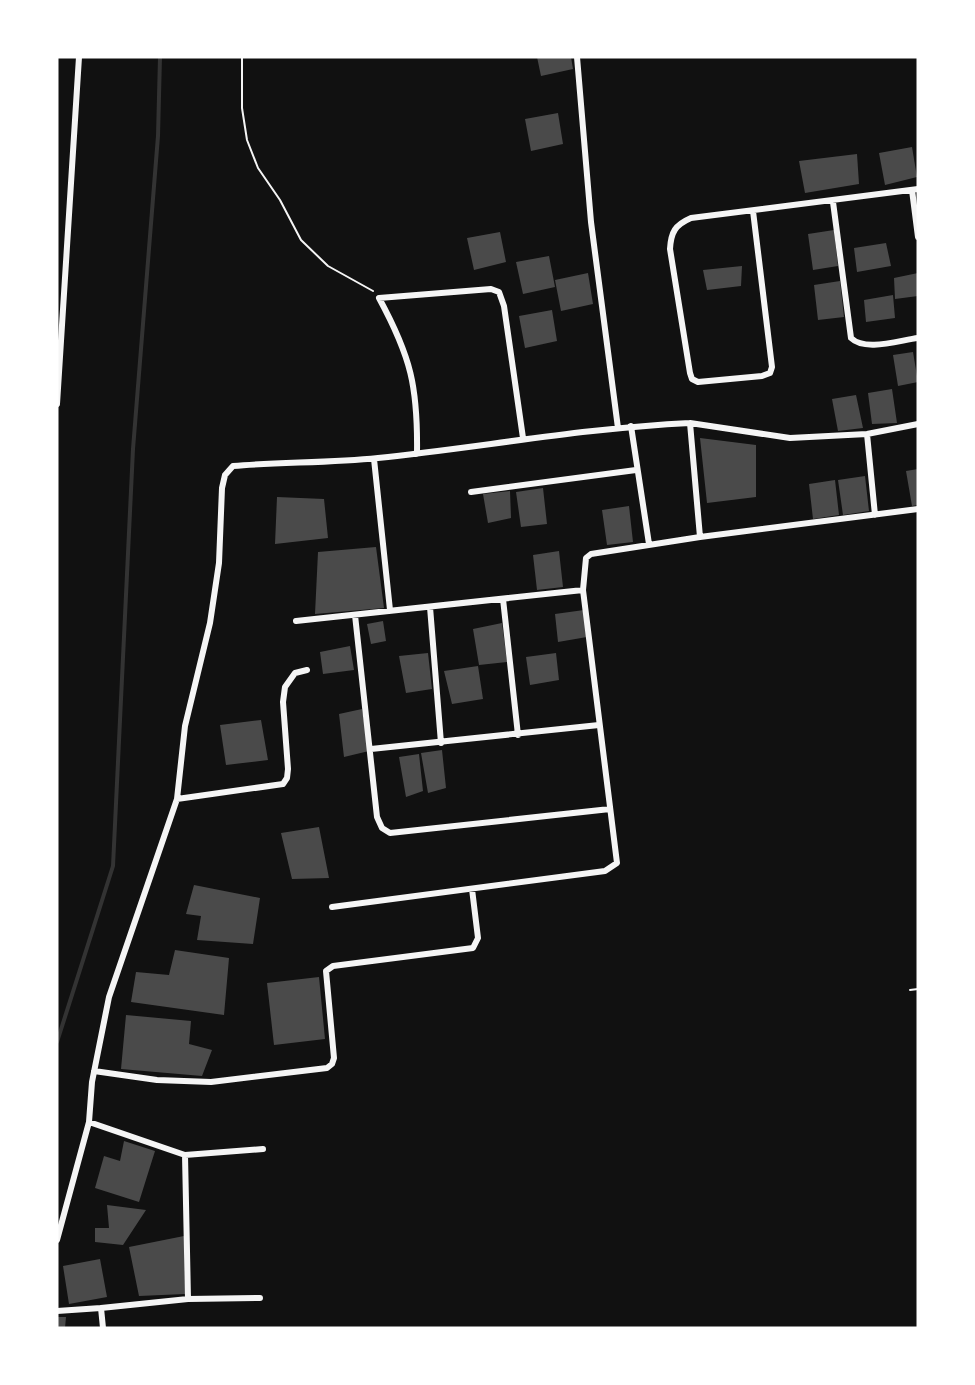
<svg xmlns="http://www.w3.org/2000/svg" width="975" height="1385" viewBox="0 0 975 1385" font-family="'Noto Sans',sans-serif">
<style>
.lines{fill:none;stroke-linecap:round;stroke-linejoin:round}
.stream{stroke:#333;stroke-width:4}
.building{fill:#4a4a4a}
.path{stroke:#f5f5f5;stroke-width:2}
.minor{stroke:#f5f5f5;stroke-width:6}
</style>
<rect width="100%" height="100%" fill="#111"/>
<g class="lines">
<path class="stream" d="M 57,1042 L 113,866 L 133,449 L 158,136 L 160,57"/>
</g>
<path class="building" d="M 537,57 L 571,57 L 573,69 L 541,76 Z
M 558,113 L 563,144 L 531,151 L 525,119 Z
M 912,147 L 917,177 L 885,185 L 879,153 Z
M 857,154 L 859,184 L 805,193 L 799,161 Z
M 834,230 L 838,266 L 813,270 L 808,234 Z
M 500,232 L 506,262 L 474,270 L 467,238 Z
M 886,243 L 891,266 L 857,272 L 854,248 Z
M 549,256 L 555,287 L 523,294 L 516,262 Z
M 742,266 L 741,286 L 707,290 L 703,270 Z
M 588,273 L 593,304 L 561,311 L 555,280 Z
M 918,273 L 918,296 L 895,299 L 894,278 Z
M 840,281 L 844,317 L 818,320 L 814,285 Z
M 893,295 L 895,318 L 866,322 L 864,300 Z
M 552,310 L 557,341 L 525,348 L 519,316 Z
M 913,352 L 918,382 L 898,386 L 893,355 Z
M 892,389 L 897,423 L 872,424 L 868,393 Z
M 856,395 L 863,428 L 838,431 L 832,399 Z
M 700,438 L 756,445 L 756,497 L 707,503 Z
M 918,469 L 918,505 L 912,506 L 906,471 Z
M 865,476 L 869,511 L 843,515 L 838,480 Z
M 835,480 L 839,515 L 813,519 L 809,484 Z
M 543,488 L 547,524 L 521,527 L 516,492 Z
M 510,491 L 511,518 L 488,523 L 483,494 Z
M 277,497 L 324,499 L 328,538 L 275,544 Z
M 629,506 L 633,542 L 607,545 L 602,510 Z
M 376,547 L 384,608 L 315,614 L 318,552 Z
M 559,551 L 563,587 L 537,590 L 533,555 Z
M 584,610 L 587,637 L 558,642 L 555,614 Z
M 383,621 L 386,641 L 371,644 L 367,624 Z
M 502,623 L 507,662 L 479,665 L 473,629 Z
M 350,646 L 354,670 L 323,674 L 320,652 Z
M 428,653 L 432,689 L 406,693 L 399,656 Z
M 556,653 L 559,680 L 530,685 L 526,657 Z
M 478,666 L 483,699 L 452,704 L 444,671 Z
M 362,709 L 369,751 L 344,757 L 339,714 Z
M 261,720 L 268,760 L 226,765 L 220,725 Z
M 442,750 L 446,788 L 428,793 L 421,753 Z
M 419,754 L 423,791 L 406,797 L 399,757 Z
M 319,827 L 329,878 L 292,879 L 281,833 Z
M 194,885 L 260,898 L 253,944 L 197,940 L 201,916 L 186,914 Z
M 175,950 L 229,958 L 224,1015 L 131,1002 L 136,972 L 169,975 Z
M 319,977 L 325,1039 L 274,1045 L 267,983 Z
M 126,1015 L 191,1021 L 189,1044 L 212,1050 L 202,1076 L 121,1069 Z
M 124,1141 L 155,1151 L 139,1202 L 95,1188 L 104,1156 L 120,1161 Z
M 107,1205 L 146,1210 L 123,1245 L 95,1242 L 95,1228 L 109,1228 Z
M 184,1236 L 185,1294 L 139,1296 L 129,1247 Z
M 100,1259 L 107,1297 L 69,1304 L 63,1266 Z
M 57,1317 L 66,1317 L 65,1328 L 57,1328 Z"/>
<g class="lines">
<path class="path" d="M 242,57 L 242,108 L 247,140 L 258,168 L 280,200 L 301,240 L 328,266 L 373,291
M 910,990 L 918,989"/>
<path class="minor" d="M 577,57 L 591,222 L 618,428
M 912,190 L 918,237
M 833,202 L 851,338 C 865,352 900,340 918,338
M 753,211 L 772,367 L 770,373 L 762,376 L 698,382 L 692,379 L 690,373 L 670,249 C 671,232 675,225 691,218 L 918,189
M 57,404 L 79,57
M 690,423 L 790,438 L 867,434 L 918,424
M 631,426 L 649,544
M 867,434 L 875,515
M 417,454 C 418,387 411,357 379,298 L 491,289 L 499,292 L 504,306 L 523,438
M 374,459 L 390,610
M 471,492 L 636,470
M 503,599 L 518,735
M 430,607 L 441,743
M 355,615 L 377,817 L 382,828 L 390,833 L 610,809
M 296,621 L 583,590
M 371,749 L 599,725
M 177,799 L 283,784 L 287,778 L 288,769 L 283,702 L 285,687 L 295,673 L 307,670
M 332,907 L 605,871 L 617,863 L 583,590 L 586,558 L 591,554 L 700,537 L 918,509
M 94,1071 L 157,1080 L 211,1082 L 327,1068 L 332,1064 L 334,1058 L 326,971 L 333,966 L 473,948 L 478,938 L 472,889
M 89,1122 L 185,1155 L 263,1149
M 185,1155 L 188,1299
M 57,1240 L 89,1122 L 92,1082 L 109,997 L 177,799 L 185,726 L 210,623 L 219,563 L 222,488 L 225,475 L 233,466 C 281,462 330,463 378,458 C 482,447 585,428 690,423 L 700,537
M 101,1308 L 188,1299 L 260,1298
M 57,1311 L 101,1308 L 103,1328"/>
</g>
<rect width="975" height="1385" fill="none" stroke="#ffffff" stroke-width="117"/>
</svg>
